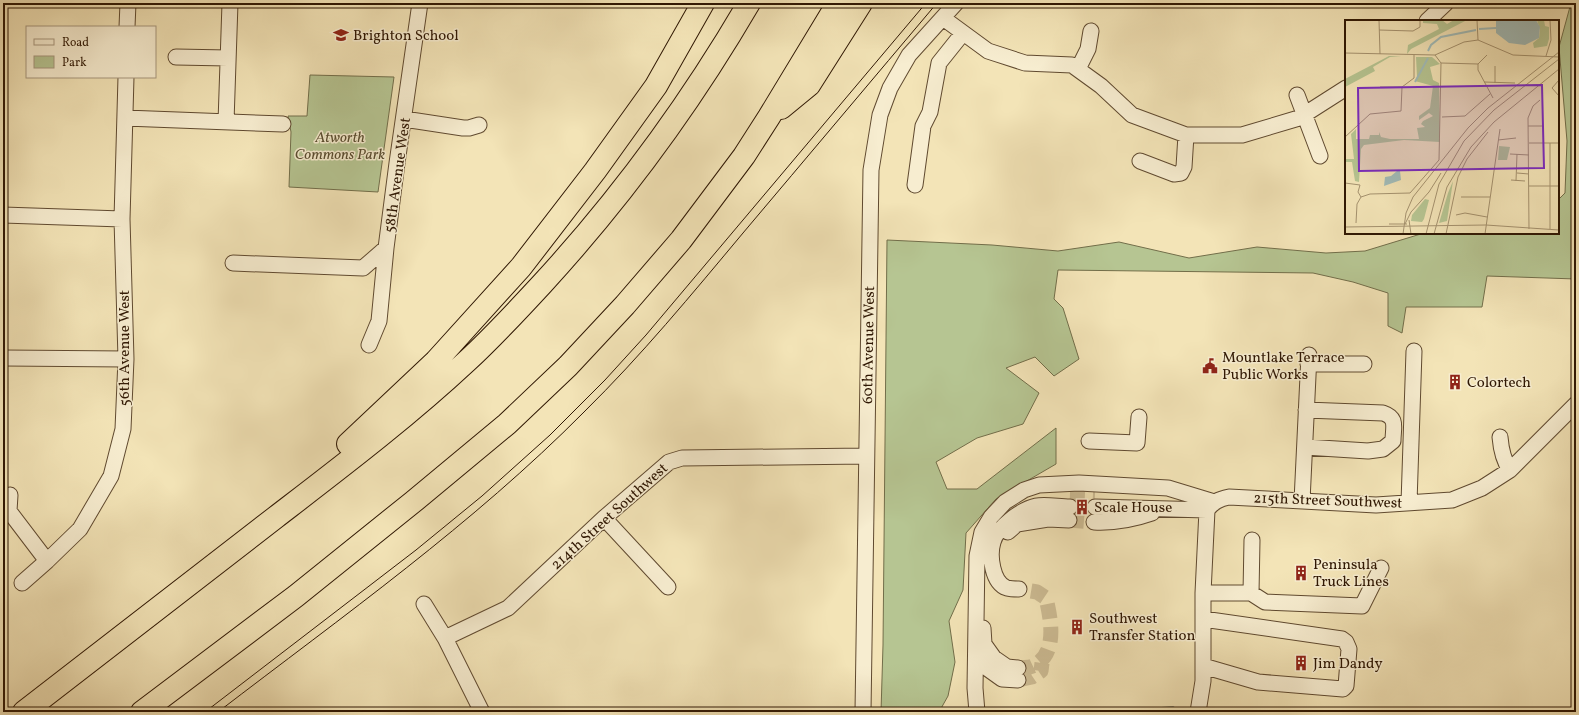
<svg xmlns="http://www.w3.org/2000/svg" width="1579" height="715" viewBox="0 0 1579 715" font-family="Vollkorn,serif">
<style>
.green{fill:#b6c592;stroke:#726e4a}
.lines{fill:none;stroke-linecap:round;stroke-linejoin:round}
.stream{stroke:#737a70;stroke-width:3.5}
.minor-tunnel{stroke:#ccbb93;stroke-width:15;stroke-dasharray:15 8;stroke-linecap:butt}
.minor-casing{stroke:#604a30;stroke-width:17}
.highway-casing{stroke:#2f1703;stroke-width:24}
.minor{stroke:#f7edd0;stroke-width:15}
.highway{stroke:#f3e4b7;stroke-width:22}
.tram{stroke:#2f1703;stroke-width:1}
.labels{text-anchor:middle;stroke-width:3;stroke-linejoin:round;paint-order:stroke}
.poi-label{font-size:15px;fill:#2f1703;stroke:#f7edd0;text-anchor:start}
.park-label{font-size:15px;font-style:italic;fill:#584b2e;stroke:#f7edd0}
.street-label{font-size:15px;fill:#2f1703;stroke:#f7edd0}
.inset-river{fill:none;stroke:#a1bcb9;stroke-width:2}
.inset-road{fill:none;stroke:#a5926f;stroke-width:1}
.view{fill:#7b2cbf;fill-opacity:0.15;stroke:#7b2cbf;stroke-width:2}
.inset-edge{fill:none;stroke:#2f1703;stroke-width:2}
</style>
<rect width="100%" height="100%" fill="#f3e4b7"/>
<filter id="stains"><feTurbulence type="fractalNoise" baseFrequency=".005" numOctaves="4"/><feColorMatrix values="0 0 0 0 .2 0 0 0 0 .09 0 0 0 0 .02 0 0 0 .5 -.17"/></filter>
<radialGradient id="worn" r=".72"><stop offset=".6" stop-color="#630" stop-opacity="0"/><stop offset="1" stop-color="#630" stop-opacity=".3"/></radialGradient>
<path class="green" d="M 1571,3 L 1576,3 L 1576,279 L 1487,276 L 1482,307 L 1406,307 L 1402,333 L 1388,326 L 1388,293 L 1353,282 L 1313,273 L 1058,270 L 1054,299 L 1063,308 L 1079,359 L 1054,376 L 1035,357 L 1006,368 L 1039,393 L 1023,424 L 977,438 L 936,462 L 947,489 L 977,489 L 1056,428 L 1056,464 L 996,499 L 966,533 L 963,590 L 949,621 L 955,662 L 948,696 L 939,712 L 881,712 L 883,645 L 887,240 L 992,245 L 1058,251 L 1119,242 L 1189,258 L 1257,247 L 1326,253 L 1365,251 L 1424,233 L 1558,233 L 1558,200 L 1565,193 L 1567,141 L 1559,47 Z
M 310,75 L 394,77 L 378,192 L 289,187 L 291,132 L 288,116 L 307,116 Z"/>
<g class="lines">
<path class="stream" d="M 1152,712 L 1158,709 L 1173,708"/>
<path class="minor-tunnel" d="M 1070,493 L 1095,494
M 1070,507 L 1095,507
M 1069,520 L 1094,522
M 1018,668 C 1023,667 1029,668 1033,666 C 1058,654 1051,620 1046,598 L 1037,592 L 1019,589
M 1018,680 L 1032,677 L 1041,671 L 1042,663"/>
<g class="minor-casing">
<path id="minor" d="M 943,18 L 988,51 L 1025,63 L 1072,65 L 1101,86 L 1132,115 L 1186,135 L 1242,135 L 1299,118 L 1346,88
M 1427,21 L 1446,3
M 127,27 L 128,3
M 176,57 L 228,58
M 1078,69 L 1088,49 L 1091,31
M 1297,95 L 1320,156
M 125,118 L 283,124
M 404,119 L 463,128 L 469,128 L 479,125
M 226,122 L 230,3
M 1140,161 L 1174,174 L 1181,173 L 1184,167 L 1186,135
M 915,185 L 923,126 L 930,112 L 939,63 L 963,33
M 3,215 L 122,219
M 233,263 L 363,268 L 386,248
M 369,345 L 379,321 L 386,248 L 397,163 L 420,3
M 4,358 L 126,359
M 1308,364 L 1364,364
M 1500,437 C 1501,449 1503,460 1510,470
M 1089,441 L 1137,443 L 1139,417
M 1305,447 L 1368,451 L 1383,449 L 1393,441 C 1393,427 1398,418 1383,413 L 1306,410
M 10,495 L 9,511 L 47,561
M 1302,501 L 1309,355
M 1409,503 L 1414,351
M 1095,507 L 1207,510
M 604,518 L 668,587
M 1094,522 C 1115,523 1132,520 1152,513
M 1008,532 L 1017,524 L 1048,519 L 1069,520
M 22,583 L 47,561 L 80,529 L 111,476 L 123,429 L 126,359 L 122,219 L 126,77
M 1019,589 C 1016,589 1011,589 1007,588 C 992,583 989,555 993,542 C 997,527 1022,509 1036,506 C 1046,504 1059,507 1070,507
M 1203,593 L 1251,593 L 1252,540
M 1251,593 L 1265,602 L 1362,606 L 1381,568
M 424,604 L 445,638 L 482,712
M 1203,619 L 1342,639 L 1346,642 L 1349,649 L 1346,686 L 1343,689 L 1258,682 L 1203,666
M 983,628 L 984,644 L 994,658 L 1007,667 L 1018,668
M 445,638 L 508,608 L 604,518 L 669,462 L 682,458 L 866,456
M 976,652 L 988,669 L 1002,679 L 1018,680
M 863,712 L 871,170 L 880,115 L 890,88 L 909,55 L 956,3
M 977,712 L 975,688 L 977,556 L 982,532 L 991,517 L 1005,502 L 1024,490 L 1039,485 L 1079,483 L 1168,488 L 1214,502
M 1198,712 L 1203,681 L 1203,593 L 1207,510 C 1213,502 1219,499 1229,497 L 1376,505 L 1452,500 L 1482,488 L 1510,470 L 1576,404"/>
</g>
<g class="highway-casing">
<path id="highway" d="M 781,108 L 809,85 L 861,3
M 348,444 L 436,361 L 521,267 L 595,171 L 656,86 L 703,3
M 24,712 C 108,647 192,582 276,517 C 341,467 407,417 467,361 C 493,337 518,310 542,284 C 621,198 690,104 749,3
M 142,712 L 296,596 L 413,502 L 507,424 L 568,366 L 625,305 L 681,240 L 744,156 L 769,117 L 838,3"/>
</g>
<use href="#minor" class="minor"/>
<use href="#highway" class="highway"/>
<path class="tram" d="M 205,712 L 416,550 L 482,496 L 550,435 L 605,380 L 646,335 L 926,3
M 218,712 C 343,616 473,524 584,412 C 641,356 692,294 743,233 C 808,156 872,80 937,3"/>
</g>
<defs>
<g id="school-bare" transform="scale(1.2)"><path d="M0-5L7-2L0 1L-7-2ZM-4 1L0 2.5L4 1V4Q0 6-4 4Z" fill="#8f2418" stroke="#f7edd0" stroke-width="2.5" paint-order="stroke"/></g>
<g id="civic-bare" transform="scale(1.2)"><path d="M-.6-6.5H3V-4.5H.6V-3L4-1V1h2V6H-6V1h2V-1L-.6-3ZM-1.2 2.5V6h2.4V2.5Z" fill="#8f2418" stroke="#f7edd0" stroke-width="2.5" paint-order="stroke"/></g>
<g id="building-bare" transform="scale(1.2)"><path d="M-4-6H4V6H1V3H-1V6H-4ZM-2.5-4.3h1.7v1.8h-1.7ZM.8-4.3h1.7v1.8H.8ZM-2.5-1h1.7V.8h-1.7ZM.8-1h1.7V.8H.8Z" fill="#8f2418" stroke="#f7edd0" stroke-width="2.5" paint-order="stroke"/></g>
</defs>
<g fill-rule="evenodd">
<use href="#school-bare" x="341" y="35"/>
<use href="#civic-bare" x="1210" y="366"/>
<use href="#building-bare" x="1455" y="382"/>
<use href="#building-bare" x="1082" y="507"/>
<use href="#building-bare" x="1301" y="573"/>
<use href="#building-bare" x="1077" y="627"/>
<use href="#building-bare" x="1301" y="663"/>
</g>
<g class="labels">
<g class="poi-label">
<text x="353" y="40">Brighton School</text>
<text x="1222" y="362">Mountlake Terrace<tspan x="1222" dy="17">Public Works</tspan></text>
<text x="1467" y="387">Colortech</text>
<text x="1094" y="512">Scale House</text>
<text x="1313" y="569">Peninsula<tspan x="1313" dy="17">Truck Lines</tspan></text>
<text x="1089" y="623">Southwest<tspan x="1089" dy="17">Transfer Station</tspan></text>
<text x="1313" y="668">Jim Dandy</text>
</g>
<g class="park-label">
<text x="340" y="142">Atworth<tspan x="340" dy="17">Commons Park</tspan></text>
</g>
<g class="street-label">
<text transform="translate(397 175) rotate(-82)" y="5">58th Avenue West</text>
<text transform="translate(868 345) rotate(-89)" y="5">60th Avenue West</text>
<text transform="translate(124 348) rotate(-90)" y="5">56th Avenue West</text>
<text transform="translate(1328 500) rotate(2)" y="5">215th Street Southwest</text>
<text transform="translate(609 516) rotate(-42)" y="5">214th Street Southwest</text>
</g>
</g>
<g transform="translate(1345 20)">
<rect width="214" height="214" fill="#f3e4b7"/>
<path d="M 78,0 L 97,0 L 102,4 L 109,0 L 122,0 L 66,29 L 62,34 L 63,25 L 94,9 L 92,4 L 78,3 ZM 192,0 L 199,0 L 200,6 L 204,7 L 204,19 L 202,26 L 189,28 L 188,23 L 194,18 L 195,10 ZM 44,36 L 56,36 L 45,37 L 28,47 L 30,51 L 0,67 L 0,59 ZM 71,37 L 87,37 L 95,44 L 85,47 L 88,60 L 94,63 L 95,122 L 59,120 L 19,125 L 16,129 L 14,162 L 10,161 L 7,142 L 0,142 L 0,139 L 9,139 L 6,114 L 11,109 L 11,119 L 24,119 L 25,115 L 34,115 L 34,112 L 36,117 L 45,119 L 74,119 L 72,108 L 80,107 L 76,104 L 78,101 L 88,96 L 84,93 L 74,100 L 74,96 L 85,88 L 88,66 L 70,61 L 72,57 ZM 154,126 L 165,127 L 162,140 L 153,140 ZM 108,161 L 102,201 L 94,203 L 103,173 ZM 80,179 L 84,180 L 79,199 L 77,202 L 66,201 L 67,195 Z" fill="#b6c592"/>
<path d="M 151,0 L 191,0 L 195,7 L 194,18 L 180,25 L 164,23 L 151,13 ZM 52,151 L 55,151 L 56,160 L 39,166 L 40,157 L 46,156 Z" fill="#a1bcb9"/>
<path class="inset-river" d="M 134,9 L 151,8M 83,31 L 86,25 L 96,17 L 131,10M 70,62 L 83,38"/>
<path class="inset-road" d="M 34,0 L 35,34M 132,0 L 133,20M 34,10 L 68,11 L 75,7 L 75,0M 0,33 L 90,35 L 119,22 L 133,20 L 168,35 L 214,37M 142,35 L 133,44 L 133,50 L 148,78M 201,36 L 206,20 L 205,0M 96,43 L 133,44M 150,46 L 150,63M 214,60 L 207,68 L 214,76M 139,62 L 170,63M 35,67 L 57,67M 97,97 L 120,96 L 145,74M 183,106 L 197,106M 0,117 L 25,94 L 56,91 L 57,67 L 69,58 L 69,35M 153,120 L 171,118M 184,123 L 214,123M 205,123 L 205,209M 165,134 L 184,135M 172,153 L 184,154M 166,160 L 180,161M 171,161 L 172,134M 0,163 L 15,165 L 13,172 L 16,177M 184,166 L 214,166M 16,177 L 25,174 L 65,173 L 94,140 L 96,43 L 90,35M 116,177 L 145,177M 111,195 L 120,193 L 142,197M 64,200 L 66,214M 11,203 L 12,184 L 16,177M 44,204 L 62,204M 60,204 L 66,192 L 84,172 L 96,153M 0,207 L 141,205 L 214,210M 184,209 L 183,98 L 188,86 L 195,80M 58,214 L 61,193 L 68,177 L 123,108 L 143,88 L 214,32M 81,214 L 94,164 L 119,121 L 149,90 L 214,39M 89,214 L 102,167 L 126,127 L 149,102 L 214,49M 101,214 L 113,157 L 122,139 L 143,112M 140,214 L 155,109"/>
<path class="view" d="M 197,65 L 199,148 L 14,151 L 13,68 Z"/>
<rect width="214" height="214" class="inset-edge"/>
</g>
<rect width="1579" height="715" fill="none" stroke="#f3e4b7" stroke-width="16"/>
<rect x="4" y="4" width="1571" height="707" fill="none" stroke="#2f1703" stroke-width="2"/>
<rect x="8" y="8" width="1563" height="699" fill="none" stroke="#2f1703"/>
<rect x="26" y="26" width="130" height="52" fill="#f7edd0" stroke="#a7977e"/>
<rect x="34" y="39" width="20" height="6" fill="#f7edd0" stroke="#a7977e"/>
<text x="62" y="46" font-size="12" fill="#2f1703">Road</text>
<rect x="34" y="56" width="20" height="12" fill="#b6c592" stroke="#a7977e"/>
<text x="62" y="66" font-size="12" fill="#2f1703">Park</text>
<rect width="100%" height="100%" filter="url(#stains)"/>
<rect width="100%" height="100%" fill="url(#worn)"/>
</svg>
